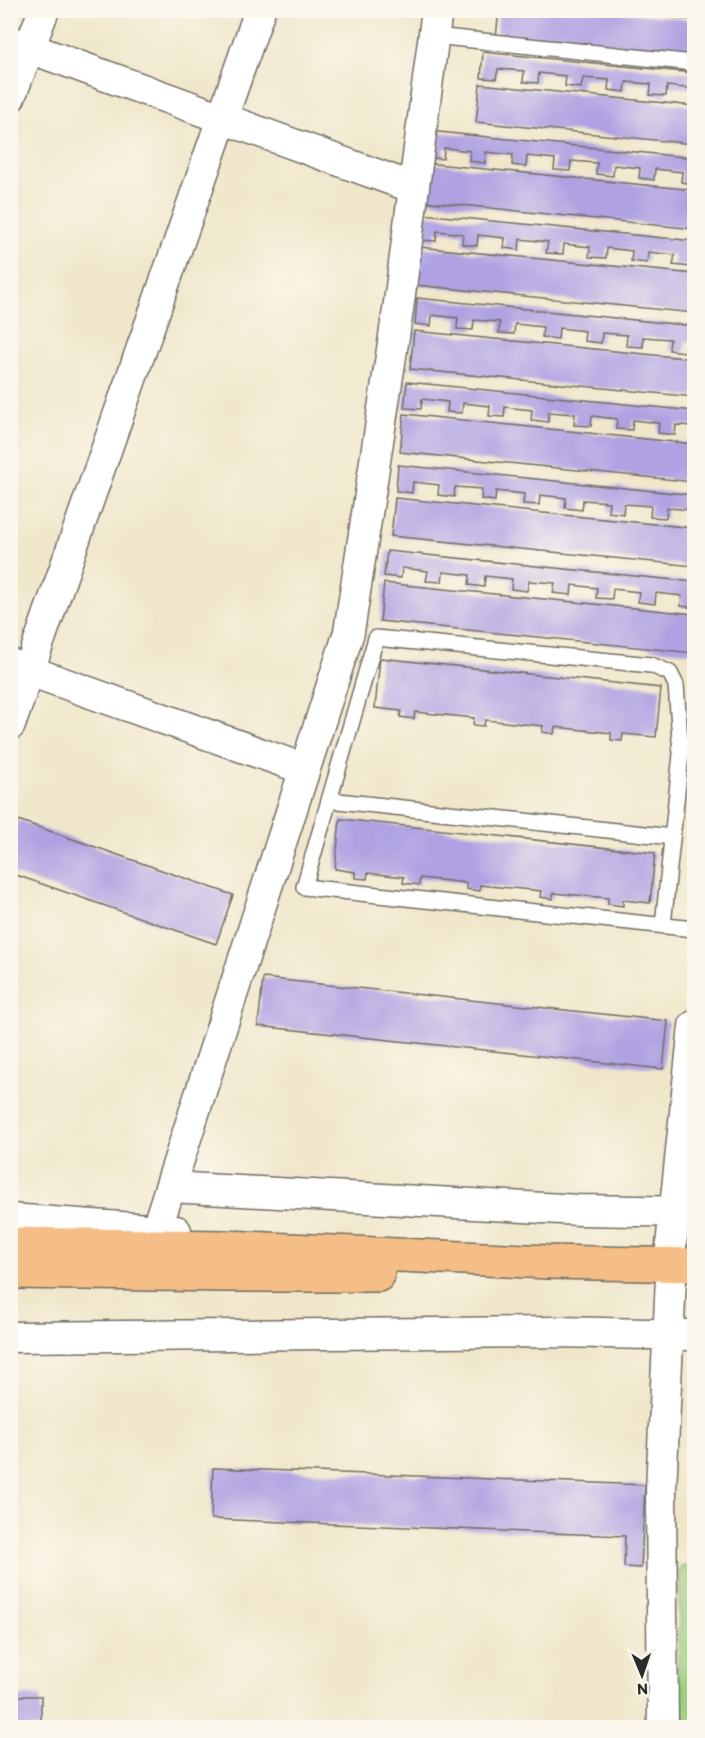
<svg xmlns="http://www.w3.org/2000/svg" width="705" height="1738" viewBox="0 0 705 1738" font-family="Itim,sans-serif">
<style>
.green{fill:#9dcf7f;stroke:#647d55;stroke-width:1.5}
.building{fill:#afa1e2}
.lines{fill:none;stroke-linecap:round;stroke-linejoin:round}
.lane-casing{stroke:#706d63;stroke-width:18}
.street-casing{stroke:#706d63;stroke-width:33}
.primary-casing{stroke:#706d63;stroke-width:36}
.lane{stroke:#fff;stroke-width:15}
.street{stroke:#fff;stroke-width:30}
.primary{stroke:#f5be86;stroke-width:33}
</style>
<rect width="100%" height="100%" fill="#fbf7ec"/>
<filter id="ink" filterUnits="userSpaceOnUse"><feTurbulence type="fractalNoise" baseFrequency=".0167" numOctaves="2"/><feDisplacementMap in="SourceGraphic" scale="12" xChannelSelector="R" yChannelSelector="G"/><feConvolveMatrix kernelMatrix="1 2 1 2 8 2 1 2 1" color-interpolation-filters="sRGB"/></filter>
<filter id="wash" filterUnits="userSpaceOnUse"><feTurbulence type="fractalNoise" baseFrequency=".008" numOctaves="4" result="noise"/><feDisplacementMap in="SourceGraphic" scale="24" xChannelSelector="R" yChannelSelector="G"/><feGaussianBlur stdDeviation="1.35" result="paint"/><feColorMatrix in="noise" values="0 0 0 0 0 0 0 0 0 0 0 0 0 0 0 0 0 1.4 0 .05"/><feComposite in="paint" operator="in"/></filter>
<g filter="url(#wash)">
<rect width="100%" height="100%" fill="#f0e7cb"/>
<path class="green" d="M 694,1566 L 694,1727 L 676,1728 L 680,1567 Z"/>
<g id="blocks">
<path class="building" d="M 499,10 L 601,10 L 694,20 L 694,57 L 496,37 Z
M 483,52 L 694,73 L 694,89 L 667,86 L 666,96 L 650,95 L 651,84 L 626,82 L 625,92 L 608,90 L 609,80 L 583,78 L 581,88 L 565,86 L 566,76 L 539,73 L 538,83 L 523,82 L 524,71 L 498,69 L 496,79 L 481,78 Z
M 480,84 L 694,106 L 694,144 L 476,122 Z
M 429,131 L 694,158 L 694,184 L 681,182 L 682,172 L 655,169 L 654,180 L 639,178 L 640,168 L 614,165 L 613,176 L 596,174 L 597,163 L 571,161 L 570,171 L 554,170 L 555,159 L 527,156 L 526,167 L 512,165 L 513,155 L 486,152 L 485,163 L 469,161 L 470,151 L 444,148 L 443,159 L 427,157 Z
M 426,163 L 694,190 L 694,229 L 422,201 Z
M 422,214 L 694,241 L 694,257 L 691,257 L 690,267 L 673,265 L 675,255 L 648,252 L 647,263 L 631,261 L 632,251 L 607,248 L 606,258 L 589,257 L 590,247 L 564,244 L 563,254 L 546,253 L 548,242 L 520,239 L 519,250 L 504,248 L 505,238 L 478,235 L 477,246 L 462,244 L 463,234 L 437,231 L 436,241 L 420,240 Z
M 419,247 L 694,274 L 694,313 L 415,285 Z
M 417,298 L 694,326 L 694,342 L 686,341 L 685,352 L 669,350 L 670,339 L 643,337 L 643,347 L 626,346 L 627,335 L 602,333 L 601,343 L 584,341 L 585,331 L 559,328 L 558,339 L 542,337 L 543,327 L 515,324 L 514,334 L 499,333 L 500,322 L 474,320 L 473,330 L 457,329 L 458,318 L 432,315 L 431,326 L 415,324 Z
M 414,331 L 694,359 L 694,397 L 410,369 Z
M 407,382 L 694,411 L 694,426 L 676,425 L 675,435 L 658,433 L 659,423 L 633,420 L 632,430 L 616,429 L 617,419 L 592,416 L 591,426 L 574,425 L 575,414 L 548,412 L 548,422 L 531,420 L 532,410 L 505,407 L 504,417 L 489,416 L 490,406 L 463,403 L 462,413 L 447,412 L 448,402 L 422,399 L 421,409 L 404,408 Z
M 404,414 L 694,444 L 694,482 L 400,452 Z
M 398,465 L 694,495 L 694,510 L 667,508 L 666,518 L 650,517 L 651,506 L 624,504 L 623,514 L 608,512 L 609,502 L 583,500 L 582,510 L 565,508 L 566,498 L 540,495 L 539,505 L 523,504 L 524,494 L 496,491 L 495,501 L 481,499 L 482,489 L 455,487 L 454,497 L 438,495 L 439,485 L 413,482 L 412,493 L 396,491 Z
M 395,498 L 694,528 L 694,566 L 391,536 Z
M 387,551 L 694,582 L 694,608 L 681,606 L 682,596 L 656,593 L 655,604 L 638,602 L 639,592 L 613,589 L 612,599 L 596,598 L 597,588 L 572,585 L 571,595 L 553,593 L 555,583 L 529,581 L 527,591 L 511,589 L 512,579 L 485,576 L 484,587 L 469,585 L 470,575 L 443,572 L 442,582 L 426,581 L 428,571 L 402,568 L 401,578 L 384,576 Z
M 384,583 L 694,614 L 694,653 L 380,621 Z
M 380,658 L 661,688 L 656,737 L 623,734 L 622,741 L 611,740 L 611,733 L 555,727 L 554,734 L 542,732 L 543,726 L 485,720 L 484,726 L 473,725 L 474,718 L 415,712 L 414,719 L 400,717 L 401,711 L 375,708 Z
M 340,819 L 655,853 L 650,903 L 623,900 L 623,906 L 608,904 L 608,898 L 553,893 L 553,899 L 540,897 L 541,891 L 480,885 L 480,891 L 466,889 L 466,883 L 420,878 L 419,885 L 403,883 L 404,877 L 368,873 L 367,879 L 355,878 L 355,872 L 335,869 Z
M 18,820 L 233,895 L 216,944 L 10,873 L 10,843 Z
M 263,978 L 668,1021 L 663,1069 L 258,1026 Z
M 213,1468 L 645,1485 L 641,1568 L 624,1567 L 625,1536 L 211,1519 Z
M 10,1696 L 41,1696 L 41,1728 L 10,1728 Z"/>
</g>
</g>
<g filter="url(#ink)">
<use href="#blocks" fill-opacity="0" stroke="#706d63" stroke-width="1.5"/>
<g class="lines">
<g class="lane-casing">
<path id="lane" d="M 434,36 L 694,63
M 329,800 L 672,837
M 663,925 L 681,754 L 676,685 L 670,673 L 651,665 L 376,638 L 304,887 L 694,929"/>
</g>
<g class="street-casing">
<path id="street" d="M 10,41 L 414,188
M 10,97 L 44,10
M 10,664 L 304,769
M 10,725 L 260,10
M 170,1187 L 579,1210 L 694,1212
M 10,1219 L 176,1231
M 157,1228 L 349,632 L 398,310 L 437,10
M 669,1265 L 694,1026
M 10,1337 L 557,1332 L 694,1335
M 663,1728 L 661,1490 L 671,1278"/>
</g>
<g class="primary-casing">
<path id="primary" d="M 10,1244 L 227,1247 L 548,1262 L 694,1265
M 10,1272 L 226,1275 L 378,1275"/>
</g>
<use href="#lane" class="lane"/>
<use href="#street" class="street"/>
<use href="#primary" class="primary"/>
</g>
</g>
<rect width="705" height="1738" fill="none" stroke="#fbf7ec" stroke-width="36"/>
<g transform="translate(642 1675) rotate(178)" stroke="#fbf7ec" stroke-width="4.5" paint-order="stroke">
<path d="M0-4.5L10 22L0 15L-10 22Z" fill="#2b2b2b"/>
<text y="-9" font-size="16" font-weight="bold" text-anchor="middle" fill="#2b2b2b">N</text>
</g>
</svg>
